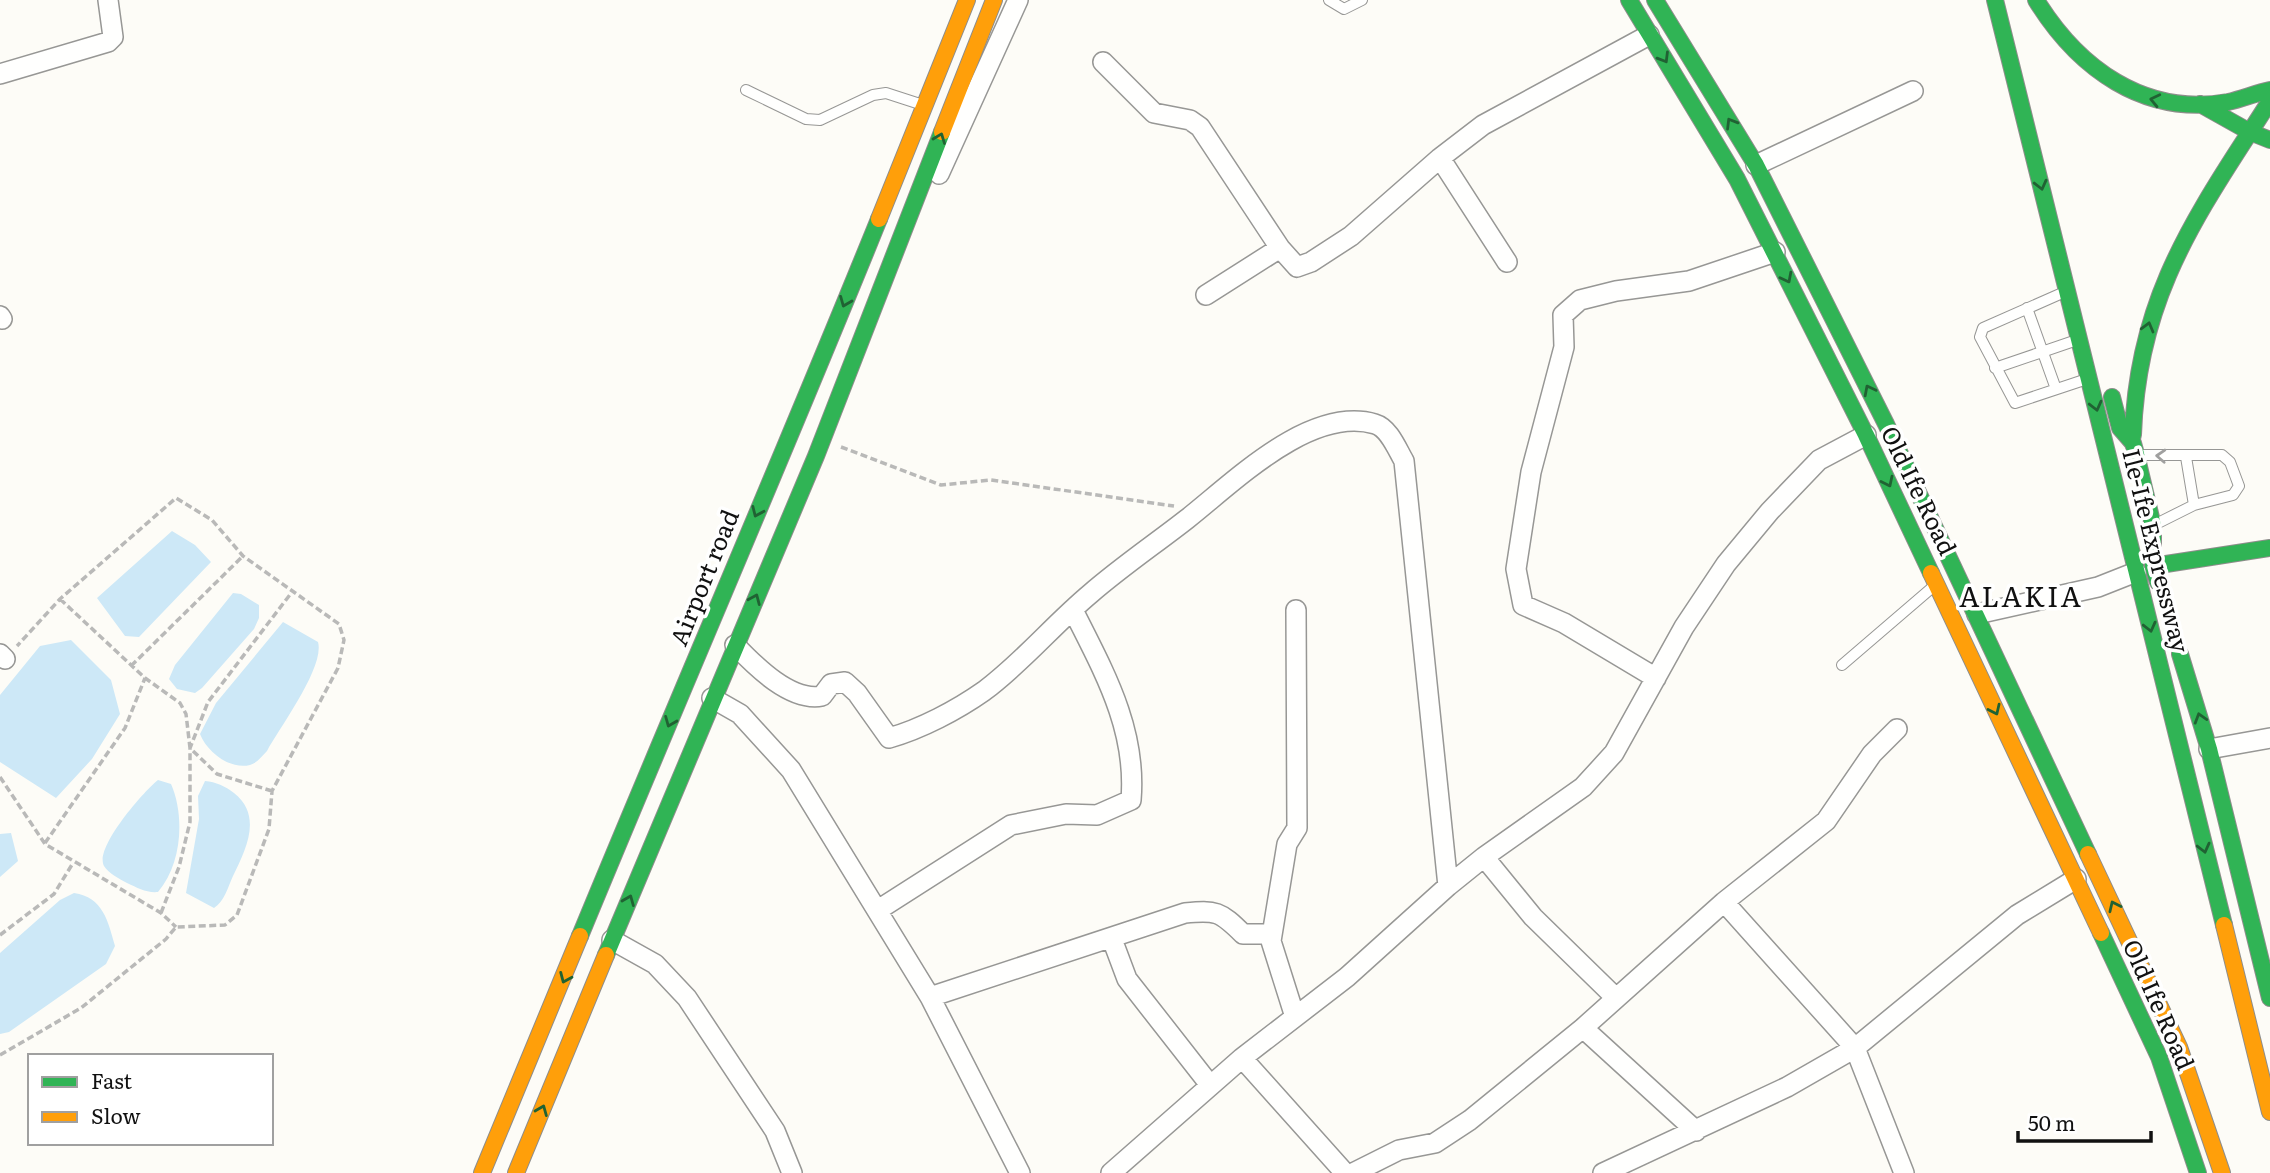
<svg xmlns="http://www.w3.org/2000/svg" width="2270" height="1173" viewBox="0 0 2270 1173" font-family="Literata,serif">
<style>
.water{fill:#cde8f7}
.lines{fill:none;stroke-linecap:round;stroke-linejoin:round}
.lane-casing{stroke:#979795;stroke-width:12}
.street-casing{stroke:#979795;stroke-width:22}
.fast-casing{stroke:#8e8d8b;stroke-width:18}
.slow-casing{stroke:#8e8d8b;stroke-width:18}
.path{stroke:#b9b9b8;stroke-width:3.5;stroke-dasharray:7 3.5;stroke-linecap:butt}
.lane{stroke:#fffffe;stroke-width:10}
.street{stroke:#fffffe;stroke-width:19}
.fast{stroke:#30b455;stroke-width:16}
.slow{stroke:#ff9f0a;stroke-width:16}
.oneway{stroke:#206233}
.oneway2{stroke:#a0a09f}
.labels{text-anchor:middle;stroke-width:7;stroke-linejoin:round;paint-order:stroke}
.street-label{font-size:24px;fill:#111;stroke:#fff}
.quarter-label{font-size:28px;letter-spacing:2px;fill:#111;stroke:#fff}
</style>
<rect width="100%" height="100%" fill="#fdfcf7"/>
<path class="water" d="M 172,531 L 195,545 L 211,562 L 139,637 L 125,636 L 97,598 Z
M 233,593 L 241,594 L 259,605 L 259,618 L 254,629 L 202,688 L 195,693 L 177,689 L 169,679 L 175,665 Z
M 283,622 L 318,642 C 325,667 280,727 267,751 C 262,756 257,763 250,765 C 230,770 207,752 200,734 L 216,703 Z
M 71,640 L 111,680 L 120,714 L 92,759 L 56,798 L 0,762 L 0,695 L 40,646 Z
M 158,780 L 171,784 C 185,816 182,864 158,892 C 146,893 138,888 127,883 C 120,879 108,873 104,866 C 94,848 144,791 158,780 Z
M 205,781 C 216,782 225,786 234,793 C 263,816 246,849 233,876 C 228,887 224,902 214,908 L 186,893 L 199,819 L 198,796 Z
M 11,833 L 18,861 L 0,877 L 0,834 Z
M 74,893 C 103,897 108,921 115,946 L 106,964 L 9,1032 L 0,1034 L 0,953 L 60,900 Z"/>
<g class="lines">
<g class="lane-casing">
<path id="lane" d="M 1329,0 L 1344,9 L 1362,0
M 746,90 L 806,119 L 820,120 L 873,95 L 886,93 L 923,105
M 2060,294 L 1983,328 L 1980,337 L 2015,403 L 2081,381
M 2027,308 L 2056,389
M 1995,368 L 2074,341
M 2143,455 L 2222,455 L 2230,462 L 2239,486 L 2233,495 L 2194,505 L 2160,522
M 2186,457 L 2194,505
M 1842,665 L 1934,586"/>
</g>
<g class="street-casing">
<path id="street" d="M 1103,62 L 1154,113 L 1190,120 L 1200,127 L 1280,248 L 1297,267 L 1311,262 L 1351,236 L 1440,158 L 1483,125 L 1649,35
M 0,74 L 108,42 L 113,37 L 108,0
M 1440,158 L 1507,262
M 1756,165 L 1913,91
M 939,174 L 1018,0
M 1206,295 L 1280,248
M 0,316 L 2,319
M 1977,614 L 2098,587 L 2136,572
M 735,645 C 756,667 791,702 822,696 L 831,684 L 845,682 L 857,693 L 889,738 C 921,729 957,710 984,691 C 1023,662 1053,625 1090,594 C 1121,567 1155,544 1187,519 C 1233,483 1310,405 1375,424 C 1389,428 1397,449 1404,461 L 1448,886
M 0,654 L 5,659
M 1656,678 L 1564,623 L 1523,605 L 1516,569 L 1531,472 L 1564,347 L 1563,315 L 1580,300 L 1616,291 L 1689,281 L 1775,252
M 712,698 L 740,714 L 791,770 L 930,997 L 1020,1173
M 2209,749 L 2270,738
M 1484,857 L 1533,917 L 1616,998
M 1724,902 L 1855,1048 L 1904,1173
M 878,910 L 1011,825 L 1066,814 L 1097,815 L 1131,800 C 1137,729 1104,672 1073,610
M 1112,939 L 1127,979 L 1210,1085
M 612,940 L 655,964 L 687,998 L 775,1131 L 792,1173
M 930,997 L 1185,913 C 1216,910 1220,911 1243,934 L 1272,934
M 1295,1017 L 1271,941 L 1287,844 L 1297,828 L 1296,610
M 1583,1028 L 1696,1131
M 1242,1058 L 1345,1173
M 1111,1173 L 1242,1058 L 1347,977 L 1448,886 L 1484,857 L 1583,787 L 1614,753 L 1684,627 L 1726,564 L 1770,511 L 1819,460 L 1866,435
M 1353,1173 L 1399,1150 L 1435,1143 L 1470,1120 L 1583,1028 L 1724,902 L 1826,821 L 1872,754 L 1897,729
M 1603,1173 L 1787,1087 L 1855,1048 L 2017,915 L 2076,879"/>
</g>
<g class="fast-casing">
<path id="fast" d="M 1629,0 L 1737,179 L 1866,435 L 1931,573
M 1655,0 L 1756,165 L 1886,424 L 2088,854
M 1995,0 L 2224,925
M 2036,0 C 2078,68 2144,117 2228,102 C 2242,99 2256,93 2270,90
M 2270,101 L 2250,132 L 2270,140
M 2112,397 L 2120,428 L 2133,443 L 2136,454 L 2153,526 L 2153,566 L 2158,582
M 2133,435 C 2137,311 2184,233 2250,132 L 2200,104
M 2153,566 L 2270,548
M 2180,654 L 2209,749 L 2270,998
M 2101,933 L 2159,1057 L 2198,1173
M 580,936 C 679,696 782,459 879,219
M 606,955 L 816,456 L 942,132"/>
</g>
<g class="slow-casing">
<path id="slow" d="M 942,132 L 994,0
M 879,219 L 967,0
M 1931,573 L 2101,933
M 2088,854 L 2179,1047 L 2222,1173
M 2224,925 L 2270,1112
M 482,1173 L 580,936
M 516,1173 L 606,955"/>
</g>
<path class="path" d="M 841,447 L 941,485 L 991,480 L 1174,506
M 60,599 L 145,678 L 180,703 L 186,714 L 190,748 L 217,774 L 272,791
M 131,666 L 243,556
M 0,777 L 45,844 L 161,913 L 176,927
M 45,843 L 125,728 L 145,678
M 161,913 L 179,867 L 190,822 L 190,748 L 208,702 L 292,592
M 0,935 L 54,894 L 73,863
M 0,1055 L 81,1008 L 166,939 L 176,927 L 225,925 L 237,915 L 269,829 L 272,791 L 338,668 L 344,640 L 339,624 L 243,556 L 212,520 L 176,498 L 60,599 L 17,646"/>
<use href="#lane" class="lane"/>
<use href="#street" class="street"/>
<use href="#fast" class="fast"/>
<use href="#slow" class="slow"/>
</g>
<defs><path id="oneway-chevron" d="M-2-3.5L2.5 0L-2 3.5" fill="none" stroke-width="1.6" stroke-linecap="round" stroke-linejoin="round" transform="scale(1.75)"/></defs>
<g class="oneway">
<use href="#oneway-chevron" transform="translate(1664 58) rotate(59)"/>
<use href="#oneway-chevron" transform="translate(2155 100) rotate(-167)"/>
<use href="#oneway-chevron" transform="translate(1731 123) rotate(-121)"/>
<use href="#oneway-chevron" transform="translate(940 138) rotate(-69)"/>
<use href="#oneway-chevron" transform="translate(2041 185) rotate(76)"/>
<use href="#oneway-chevron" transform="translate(1787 278) rotate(63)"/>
<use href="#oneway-chevron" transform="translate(845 302) rotate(112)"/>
<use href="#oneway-chevron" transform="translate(2148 327) rotate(-75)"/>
<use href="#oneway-chevron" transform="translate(1869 390) rotate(-117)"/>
<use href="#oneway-chevron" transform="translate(2096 406) rotate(76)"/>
<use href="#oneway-chevron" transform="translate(1888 482) rotate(64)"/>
<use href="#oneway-chevron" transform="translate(757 512) rotate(114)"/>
<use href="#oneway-chevron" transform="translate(755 599) rotate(-67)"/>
<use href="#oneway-chevron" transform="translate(2150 627) rotate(76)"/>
<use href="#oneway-chevron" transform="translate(1995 710) rotate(65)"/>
<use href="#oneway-chevron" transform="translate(2200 718) rotate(-107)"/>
<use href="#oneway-chevron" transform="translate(670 722) rotate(112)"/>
<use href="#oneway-chevron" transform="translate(2204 848) rotate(76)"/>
<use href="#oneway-chevron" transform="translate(629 900) rotate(-68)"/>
<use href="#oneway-chevron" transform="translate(2114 906) rotate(-115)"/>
<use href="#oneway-chevron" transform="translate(565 978) rotate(113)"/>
<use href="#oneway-chevron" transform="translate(542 1110) rotate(-68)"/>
</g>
<use class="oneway2" href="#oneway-chevron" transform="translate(2161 456) rotate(-177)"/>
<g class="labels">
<g class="street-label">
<text transform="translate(1918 491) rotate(64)" y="8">Old Ife Road</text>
<text transform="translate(2155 551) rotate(76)" y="8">Ile-Ife Expressway</text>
<text transform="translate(705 578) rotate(-68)" y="8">Airport road</text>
<text transform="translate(2158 1005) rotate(66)" y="8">Old Ife Road</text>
</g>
<g class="quarter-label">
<text x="2021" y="607">ALAKIA</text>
</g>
</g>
<rect x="28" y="1054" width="245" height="91" fill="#ffffff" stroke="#a0a0a0" stroke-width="2"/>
<rect x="42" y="1077" width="35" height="10" fill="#30b455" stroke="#a0a0a0" stroke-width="2"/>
<text x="91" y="1089" font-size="21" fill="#111111">Fast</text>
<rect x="42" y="1112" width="35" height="10" fill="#ff9f0a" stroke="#a0a0a0" stroke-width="2"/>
<text x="91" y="1124" font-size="21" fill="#111111">Slow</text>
<path d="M2018 1131v10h133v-10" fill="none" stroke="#111111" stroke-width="3.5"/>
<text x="2028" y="1131" font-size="21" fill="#111111" stroke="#ffffff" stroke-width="5" paint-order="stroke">50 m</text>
</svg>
